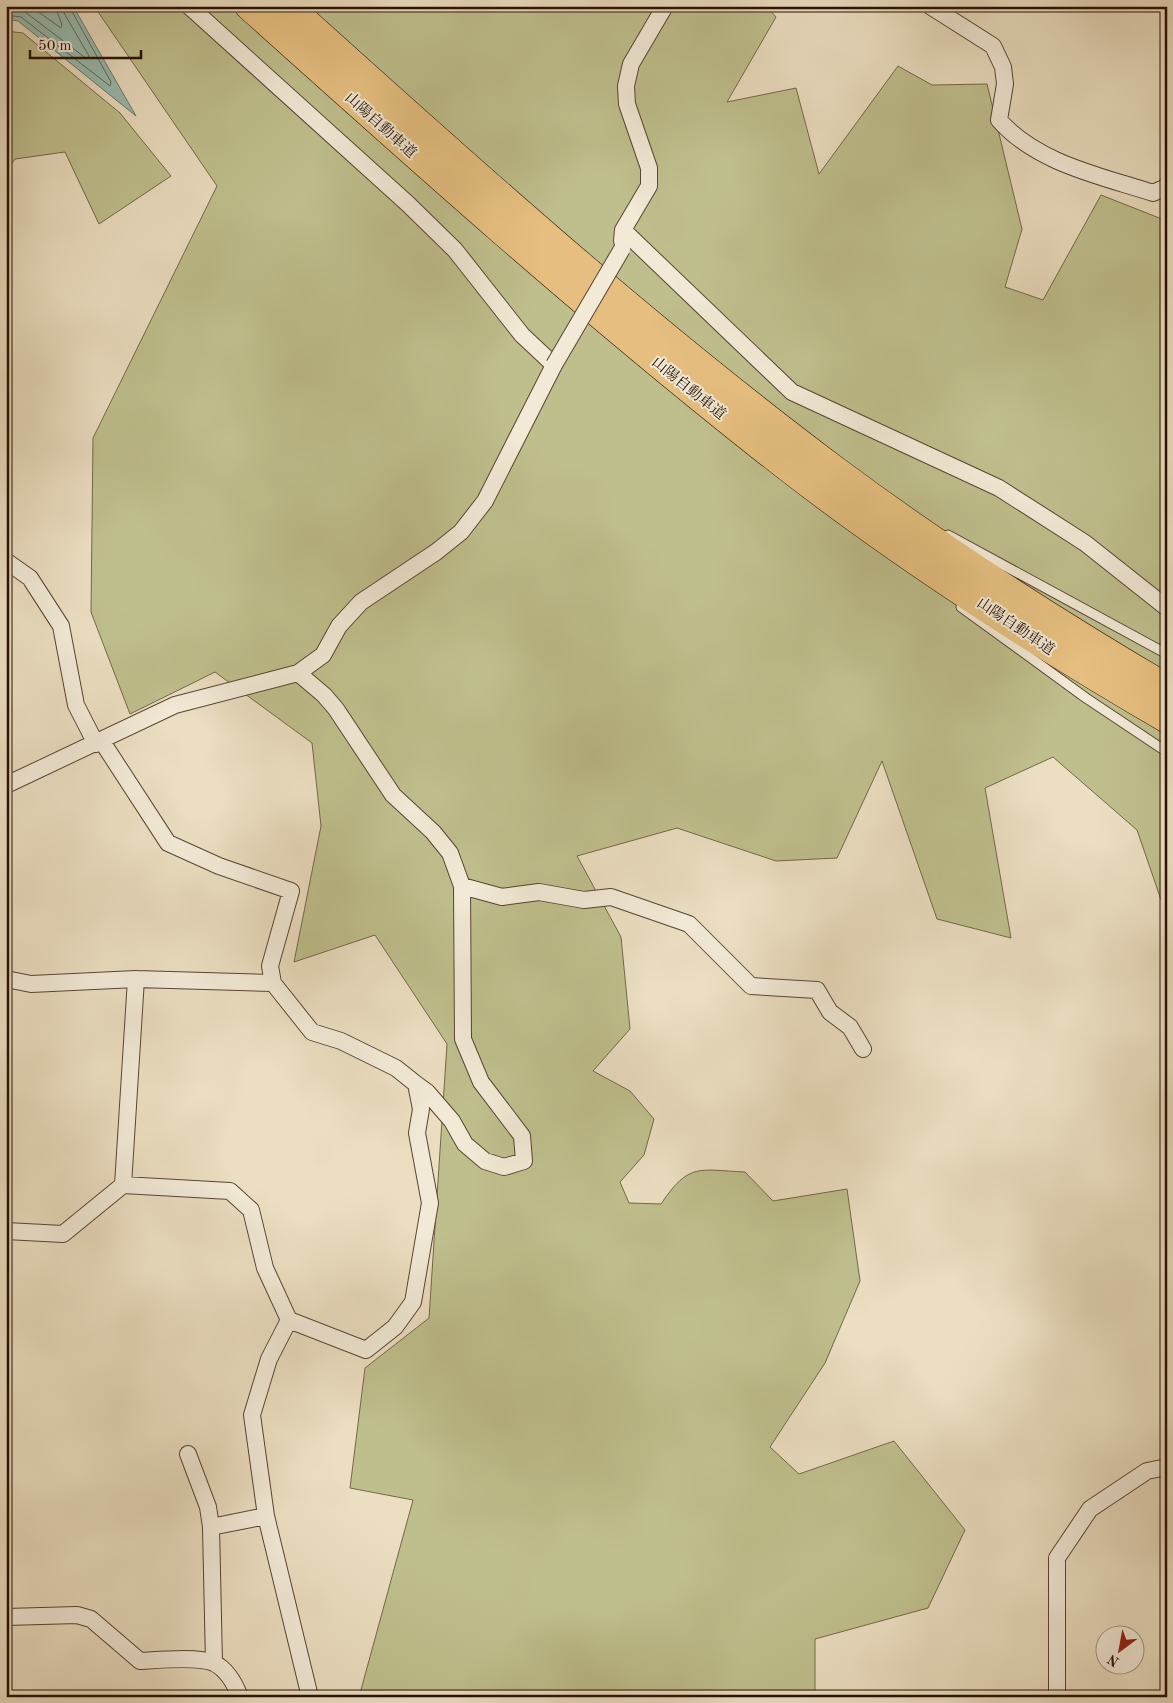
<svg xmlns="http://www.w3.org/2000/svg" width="1173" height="1703" viewBox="0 0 1173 1703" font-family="'Old Standard TT','Noto Serif JP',serif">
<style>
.green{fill:#bfbf8d;stroke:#746848}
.water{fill:#98bcb1;stroke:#6b786b}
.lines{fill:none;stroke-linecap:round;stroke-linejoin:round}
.shore{stroke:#60665a;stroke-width:1}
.lane-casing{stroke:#594432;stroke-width:11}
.street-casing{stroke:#594432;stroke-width:18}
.highway-casing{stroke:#281103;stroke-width:29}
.lane{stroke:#f2ead7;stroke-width:9}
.street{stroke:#f2ead7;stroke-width:16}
.highway{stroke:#e6bf80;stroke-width:28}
.street-bridge-casing{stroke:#594432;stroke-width:18;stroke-linecap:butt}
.street-bridge{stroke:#f2ead7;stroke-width:16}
.labels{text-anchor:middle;stroke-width:4;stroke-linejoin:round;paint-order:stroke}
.street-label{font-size:15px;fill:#281103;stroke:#f2ead7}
</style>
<rect width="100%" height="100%" fill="#ebdec1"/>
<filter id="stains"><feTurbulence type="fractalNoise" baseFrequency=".004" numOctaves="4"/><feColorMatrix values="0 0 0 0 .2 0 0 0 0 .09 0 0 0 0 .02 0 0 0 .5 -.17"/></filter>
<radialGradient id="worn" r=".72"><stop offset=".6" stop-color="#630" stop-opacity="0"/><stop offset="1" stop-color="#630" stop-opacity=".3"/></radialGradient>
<path class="green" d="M 94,6 L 766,6 L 776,17 L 727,102 L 796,88 L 819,174 L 898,66 L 932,85 L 987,84 L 1022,229 L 1005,287 L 1043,300 L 1101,195 L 1167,221 L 1167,917 L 1137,830 L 1053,757 L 985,788 L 1011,938 L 937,919 L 882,761 L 837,858 L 776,861 L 677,828 L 577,856 L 621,937 L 630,1029 L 593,1071 L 630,1091 L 654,1119 L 644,1155 L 620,1182 L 629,1203 L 661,1204 C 689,1162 699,1170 745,1172 L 773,1201 L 847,1189 L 860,1281 L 825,1363 L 770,1447 L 799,1474 L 894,1441 L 965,1530 L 928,1608 L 815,1639 L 815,1697 L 359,1697 L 413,1500 L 350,1488 L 365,1368 L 429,1318 L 447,1044 L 375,935 L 294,962 L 321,826 L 312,743 L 215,672 L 130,714 L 91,612 L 93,438 L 217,186 Z
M 6,31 L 23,33 L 120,113 L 171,176 L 99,224 L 65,152 L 15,159 L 6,172 Z"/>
<path class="water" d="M 6,6 L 73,6 L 136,116 L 18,21 L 6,19 Z"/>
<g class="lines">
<path class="shore" d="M 30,6 L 61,28 L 62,25 L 55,6
M 6,8 L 25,12 L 87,59 L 89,56 L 64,13 L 63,6
M 6,15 L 21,17 L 110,86 L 111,82 L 69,6"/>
<g class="lane-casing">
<path id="lane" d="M 948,535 L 1167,654
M 961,607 L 1086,698 L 1167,752"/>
</g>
<g class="street-casing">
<path id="street" d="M 930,6 L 993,46 L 1003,67 L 1005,84 L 999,120 C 1036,163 1101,176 1153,193 L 1164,188 L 1167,185
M 623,230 L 792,392 L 999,488 L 1085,543 L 1167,608
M 622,241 L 623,230 L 649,186 L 649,168 L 627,104 L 626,86 L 631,64 L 665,6
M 6,561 L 30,578 L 61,626 L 76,705 L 96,744
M 101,740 L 168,843 L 219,866 L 291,891 L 270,966 L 273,983 L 312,1032 L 341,1041 L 396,1068 L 416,1084
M 6,785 L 175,705 L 298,673 L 323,655 L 339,626 L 361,602 L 436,552 L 461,532 L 485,501 L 554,365 L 522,335 L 455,250 L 408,204 L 189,6
M 462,886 L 502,897 L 539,892 L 584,900 L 611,897 L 689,924 L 751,986 L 817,990 L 830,1012 L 850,1027 L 863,1049
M 6,979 L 31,984 L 136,979 L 273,983
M 123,1185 L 136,979
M 6,1231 L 63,1234 L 123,1185 L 230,1191 L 251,1210 L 265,1268 L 289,1320 L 366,1350 L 395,1327 L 413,1302 L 430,1203 L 417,1133 L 421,1109 L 416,1084 L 427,1092 L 452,1121 L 465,1144 L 485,1161 L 504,1167 L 524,1161 L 522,1136 L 481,1082 L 463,1039 L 462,886 L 450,853 L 433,832 L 393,795 L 336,709 L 324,695 L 298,673
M 289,1320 L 269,1359 L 252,1415 L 266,1516 L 310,1697
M 188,1454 L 208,1507 L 211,1527 L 214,1663
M 211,1527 L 266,1516
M 6,1617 L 77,1615 L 91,1619 L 140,1661 C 158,1660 198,1656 214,1663 C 228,1670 235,1684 240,1697
M 1057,1697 L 1057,1558 L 1090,1509 L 1147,1471 L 1167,1467"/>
</g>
<g class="highway-casing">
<path id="highway" d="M 249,6 C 416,156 583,306 759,445 C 887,547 1026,637 1167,719
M 288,6 C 465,166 643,326 835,470 C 941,549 1053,621 1167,688"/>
</g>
<use href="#lane" class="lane"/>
<use href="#street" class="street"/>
<use href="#highway" class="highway"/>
<g class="street-bridge-casing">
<path id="street-bridge" d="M 554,365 L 622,249"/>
</g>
<use href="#street-bridge" class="street-bridge"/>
</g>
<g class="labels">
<g class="street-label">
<text transform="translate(381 125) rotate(42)" y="5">山陽自動車道</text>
<text transform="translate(689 388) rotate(39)" y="5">山陽自動車道</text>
<text transform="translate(1016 626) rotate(34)" y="5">山陽自動車道</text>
</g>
</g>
<rect width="1173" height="1703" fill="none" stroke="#ebdec1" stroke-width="25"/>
<rect x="8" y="8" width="1158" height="1688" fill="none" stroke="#281103" stroke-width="2.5"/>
<rect x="12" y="12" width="1148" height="1678" fill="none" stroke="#281103"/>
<g transform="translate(1120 1650) rotate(212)"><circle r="24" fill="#f2ead7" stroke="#a19382"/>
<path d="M0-4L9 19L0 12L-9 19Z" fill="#8f2418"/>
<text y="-8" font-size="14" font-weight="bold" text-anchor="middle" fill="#281103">N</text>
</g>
<path d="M30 50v8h111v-8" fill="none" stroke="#281103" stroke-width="2.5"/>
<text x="38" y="50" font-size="15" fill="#281103" stroke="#f2ead7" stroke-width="4" paint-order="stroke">50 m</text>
<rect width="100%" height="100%" filter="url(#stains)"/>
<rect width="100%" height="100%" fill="url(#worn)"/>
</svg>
